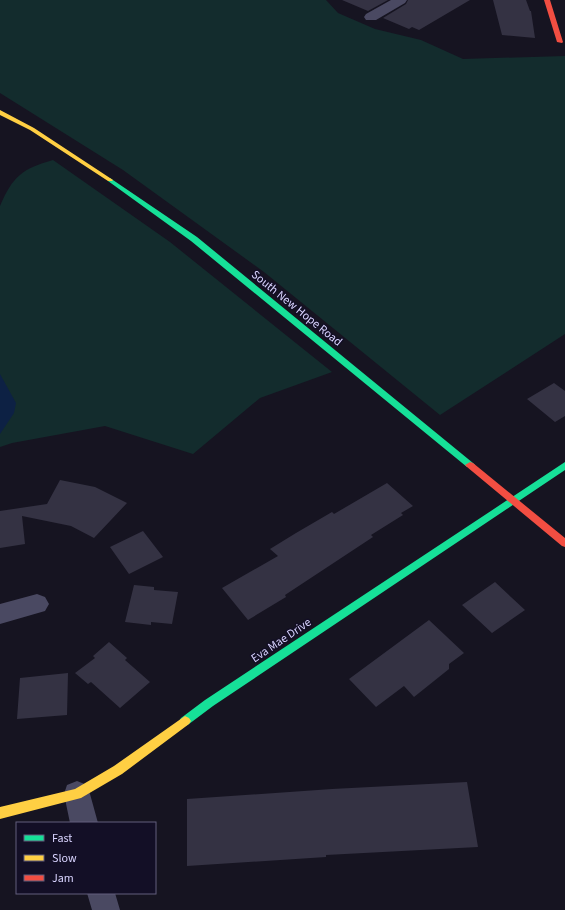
<svg xmlns="http://www.w3.org/2000/svg" width="565" height="910" viewBox="0 0 565 910" font-family="'Source Sans 3',sans-serif">
<style>
.green{fill:#132c2d}
.water{fill:#0d2144}
.building{fill:#343243}
.lines{fill:none;stroke-linecap:round;stroke-linejoin:round}
.street{fill:#4a4962;fill-rule:evenodd}
.fast{fill:#16e098;fill-rule:evenodd}
.slow{fill:#ffcf43;fill-rule:evenodd}
.jam{fill:#f24e42;fill-rule:evenodd}
.labels{text-anchor:middle;stroke-width:3;stroke-linejoin:round;paint-order:stroke}
.street-label{font-size:12px;fill:#d9d4ff;stroke:#130f26}
</style>
<rect width="100%" height="100%" fill="#161421"/>
<path class="green" d="M 0,0 L 326,0 L 338,13 L 375,29 L 421,40 L 463,59 L 565,56 L 565,334 L 440,415 L 264,272 L 123,170 L 0,93 Z
M 53,160 L 170,242 L 332,372 L 260,398 L 193,454 L 105,426 L 12,443 L 0,447 L 0,206 C 13,176 22,169 53,160 Z"/>
<path class="water" d="M 0,374 L 16,403 L 14,413 L 0,434 Z"/>
<path class="building" d="M 342,0 L 388,0 L 368,11 Z
M 408,0 L 470,0 L 419,30 L 412,27 L 409,29 L 383,18 L 406,4 Z
M 493,0 L 526,0 L 530,11 L 531,11 L 535,38 L 502,35 Z
M 554,383 L 565,391 L 565,416 L 555,422 L 527,399 Z
M 60,480 L 95,487 L 127,503 L 94,538 L 71,526 L 22,516 L 25,544 L 0,548 L 0,511 L 47,504 Z
M 387,483 L 413,506 L 401,513 L 403,515 L 371,535 L 373,537 L 285,595 L 286,597 L 248,620 L 222,588 L 278,556 L 270,549 L 296,533 L 332,512 L 334,514 Z
M 143,531 L 163,557 L 129,574 L 110,547 Z
M 495,582 L 525,610 L 492,633 L 462,605 Z
M 134,585 L 154,587 L 154,590 L 178,592 L 172,624 L 151,622 L 151,625 L 125,622 Z
M 429,620 L 464,653 L 449,664 L 449,669 L 414,697 L 404,686 L 376,707 L 349,679 Z
M 109,642 L 127,658 L 125,660 L 150,682 L 120,708 L 91,682 L 88,684 L 75,673 L 95,658 L 93,656 Z
M 68,673 L 67,715 L 17,719 L 20,678 Z
M 467,782 L 478,847 L 326,855 L 326,857 L 187,866 L 187,799 L 332,789 Z"/>
<g class="lines">
<path class="street" d="M 391,0 L 407,0 L 405,3 L 376,20 L 366,20 L 364,17 L 366,14 Z
M 37,594 L 45,597 L 49,604 L 45,611 L 0,624 L 0,604 Z
M 77,781 L 87,785 L 90,794 L 98,823 L 70,823 L 64,794 L 67,785 Z
M 87,893 L 115,893 L 120,910 L 92,910 Z"/>
<path class="fast" d="M 110,178 L 197,237 L 473,463 L 475,465 L 473,467 L 467,467 L 191,241 L 108,181 L 108,179 Z
M 565,462 L 565,470 L 213,706 L 189,724 L 185,726 L 181,724 L 179,721 L 181,718 L 205,700 Z"/>
<path class="slow" d="M 0,110 L 34,128 L 113,180 L 112,181 L 108,181 L 30,130 L 0,115 Z
M 185,716 L 189,718 L 191,721 L 189,724 L 122,774 L 81,798 L 0,819 L 0,807 L 75,789 L 114,766 Z"/>
<path class="jam" d="M 544,0 L 550,0 L 563,42 L 562,43 L 557,42 Z
M 470,462 L 473,463 L 565,538 L 565,547 L 562,546 L 467,467 L 465,465 Z"/>
</g>
<g class="labels">
<g class="street-label">
<text transform="translate(297 308) rotate(39)" y="4">South New Hope Road</text>
<text transform="translate(281 640) rotate(-34)" y="4">Eva Mae Drive</text>
</g>
</g>
<rect x="16" y="822" width="140" height="72" fill="#130f26" stroke="#625e7d"/>
<rect x="24" y="835" width="20" height="6" fill="#16e098" stroke="#625e7d"/>
<text x="52" y="842" font-size="12" fill="#d9d4ff">Fast</text>
<rect x="24" y="855" width="20" height="6" fill="#ffcf43" stroke="#625e7d"/>
<text x="52" y="862" font-size="12" fill="#d9d4ff">Slow</text>
<rect x="24" y="875" width="20" height="6" fill="#f24e42" stroke="#625e7d"/>
<text x="52" y="882" font-size="12" fill="#d9d4ff">Jam</text>
</svg>
